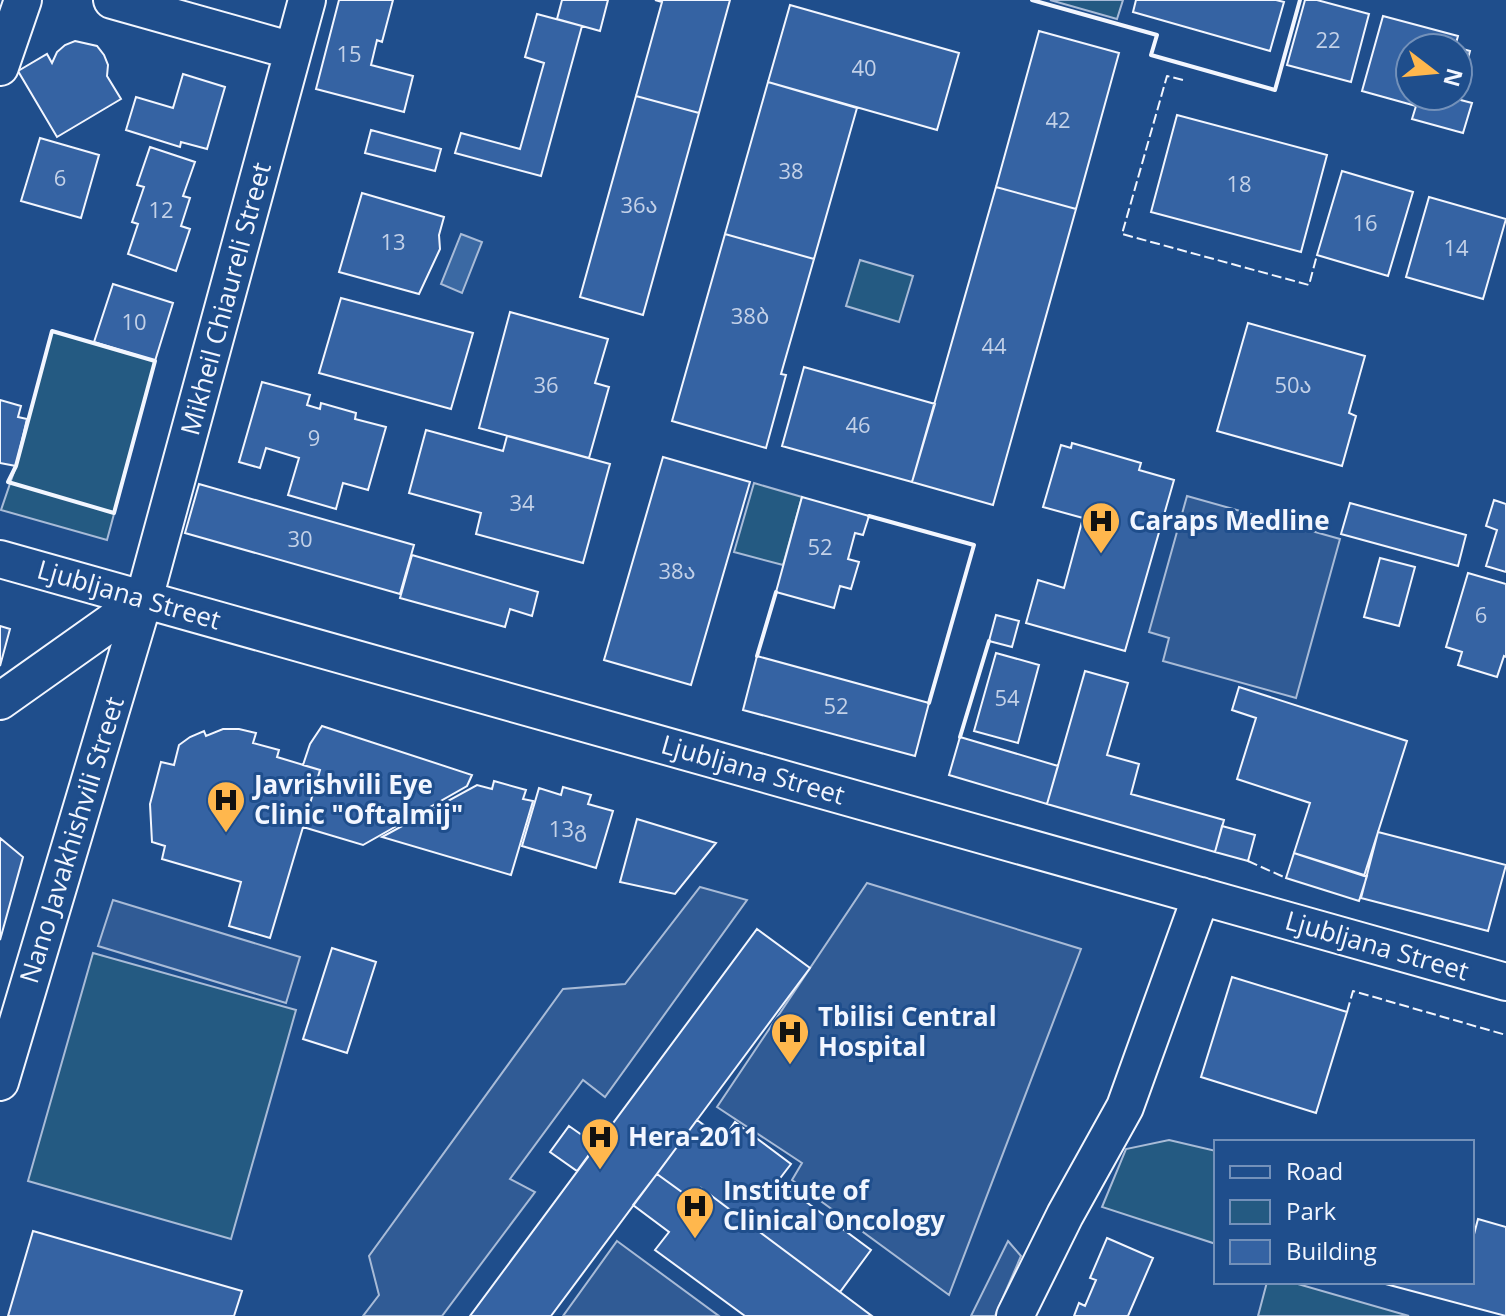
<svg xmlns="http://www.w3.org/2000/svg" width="1506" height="1316" viewBox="0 0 1506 1316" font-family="'Open Sans','Noto Sans Georgian',sans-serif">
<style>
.green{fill:#245a82;stroke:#a8bbd7;stroke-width:2}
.parking{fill:#305b95;stroke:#a8bbd7;stroke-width:2}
.water{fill:#3b69a3;stroke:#a8bbd7;stroke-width:2}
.building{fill:#3563a3;stroke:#f2f6ff;stroke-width:2}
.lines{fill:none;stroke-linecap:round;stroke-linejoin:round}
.minor-casing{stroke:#f2f6ff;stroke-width:40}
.minor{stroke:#1f4e8c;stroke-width:36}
.fence{stroke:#f2f6ff;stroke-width:2;stroke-dasharray:10 4;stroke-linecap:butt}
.wall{stroke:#f2f6ff;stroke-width:4}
.labels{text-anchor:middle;stroke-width:6;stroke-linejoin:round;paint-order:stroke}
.number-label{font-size:22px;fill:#c3d1e8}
.street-label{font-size:26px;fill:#f2f6ff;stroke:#1f4e8c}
.poi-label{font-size:26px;font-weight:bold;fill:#f2f6ff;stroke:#1f4e8c;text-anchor:start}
</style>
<rect width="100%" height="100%" fill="#1f4e8c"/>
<path class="green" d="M 1050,0 L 1123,0 L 1117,19 Z
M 860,260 L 913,276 L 899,322 L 846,306 Z
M 52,331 L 155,361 L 107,540 L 1,510 L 16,466 Z
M 754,483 L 802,497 L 783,565 L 734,552 Z
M 93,953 L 296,1010 L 231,1239 L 28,1181 Z
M 1169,1140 L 1216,1151 L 1216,1244 L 1102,1207 L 1126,1149 Z
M 1267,1282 L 1291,1282 L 1409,1316 L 1258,1316 Z"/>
<path class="parking" d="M 1187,496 L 1340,539 L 1296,698 L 1163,661 L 1169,638 L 1149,632 Z
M 867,883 L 1081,949 L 949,1295 L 792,1180 L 802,1163 L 717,1107 Z
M 700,887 L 747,900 L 605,1097 L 583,1080 L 510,1179 L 535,1192 L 442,1316 L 363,1316 L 379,1295 L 369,1256 L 563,989 L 625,984 Z
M 113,900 L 300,957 L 286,1003 L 98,946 Z
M 617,1241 L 719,1316 L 563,1316 Z
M 1008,1241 L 1021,1256 L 995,1316 L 971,1316 Z"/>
<path class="water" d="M 461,234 L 482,242 L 462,293 L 441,284 Z"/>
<path class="building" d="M 339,0 L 393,0 L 382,42 L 377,40 L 371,65 L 413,76 L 404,112 L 316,89 Z
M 562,0 L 608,0 L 600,31 L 557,19 Z
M 655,0 L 730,0 L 699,113 L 636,96 L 662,2 Z
M 1136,0 L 1276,0 L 1284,2 L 1270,51 L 1133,12 Z
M 1305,0 L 1317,0 L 1369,14 L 1351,82 L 1287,65 Z
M 790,5 L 959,53 L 937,130 L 768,82 Z
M 537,14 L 582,26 L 541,176 L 455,153 L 461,133 L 520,149 L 544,63 L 525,57 Z
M 1383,16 L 1458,36 L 1455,47 L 1470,51 L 1458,95 L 1458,48 L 1410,48 L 1410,96 L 1458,96 L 1457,99 L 1472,103 L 1463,133 L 1412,119 L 1416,106 L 1362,91 Z
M 1039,31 L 1119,53 L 1076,209 L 996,187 Z
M 75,41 L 97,46 L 104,55 L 108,65 L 107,76 L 121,99 L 57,137 L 18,71 L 47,54 L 52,63 L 57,52 L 65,45 Z
M 183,74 L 225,87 L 207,149 L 181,142 L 180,147 L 126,130 L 136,97 L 173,108 Z
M 768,82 L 857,108 L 814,259 L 725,234 Z
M 636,96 L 699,113 L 643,315 L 580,297 Z
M 1177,115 L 1327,155 L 1301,252 L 1151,212 Z
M 371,130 L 441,149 L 435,171 L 365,153 Z
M 40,138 L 99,155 L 81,218 L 21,201 Z
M 150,147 L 195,162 L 183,196 L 190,198 L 181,226 L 190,229 L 176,271 L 128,254 L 138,224 L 132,222 L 144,187 L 137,185 Z
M 1342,171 L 1413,192 L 1388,276 L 1317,255 Z
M 996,187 L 1076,209 L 993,505 L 912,482 Z
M 362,193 L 444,217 L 439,235 L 440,249 L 419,294 L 339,272 Z
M 1429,197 L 1506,219 L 1483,299 L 1406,277 Z
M 725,234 L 814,259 L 781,374 L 786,375 L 766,448 L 672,421 Z
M 113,284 L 173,303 L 155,361 L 94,342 Z
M 341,298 L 473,333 L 451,409 L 319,373 Z
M 510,312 L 608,339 L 595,383 L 609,387 L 589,458 L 479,428 Z
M 1248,323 L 1365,356 L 1349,413 L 1356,416 L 1342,466 L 1217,431 Z
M 804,367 L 935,404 L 912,482 L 782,446 Z
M 262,382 L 310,395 L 307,405 L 320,409 L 321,403 L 356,413 L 355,419 L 386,427 L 368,490 L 343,483 L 336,509 L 288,495 L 299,458 L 266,448 L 260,468 L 239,462 Z
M 0,400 L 21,406 L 18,417 L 27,419 L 16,466 L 0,463 Z
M 426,430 L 503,451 L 507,436 L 610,464 L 583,563 L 476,534 L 481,513 L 409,493 Z
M 1072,443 L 1141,463 L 1139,470 L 1174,480 L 1125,651 L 1026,623 L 1038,580 L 1064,588 L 1083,518 L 1043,507 L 1061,445 L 1071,448 Z
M 663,457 L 750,482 L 691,685 L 604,660 Z
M 199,484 L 414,545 L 400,594 L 185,533 Z
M 802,497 L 869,516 L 863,535 L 855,533 L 848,559 L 859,562 L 851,589 L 840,586 L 834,608 L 776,592 Z
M 1494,500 L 1506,504 L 1506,572 L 1486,566 L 1497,530 L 1486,526 Z
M 1350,503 L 1466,535 L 1458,566 L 1341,534 Z
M 412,555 L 538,592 L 532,616 L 510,609 L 505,627 L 400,598 Z
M 1380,558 L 1415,567 L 1399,626 L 1364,617 Z
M 1468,573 L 1506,584 L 1506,657 L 1504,656 L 1497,677 L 1458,665 L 1462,652 L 1446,647 Z
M 996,615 L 1019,621 L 1012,647 L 989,641 Z
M 0,626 L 10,629 L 0,666 Z
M 996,653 L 1039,665 L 1018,743 L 974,731 Z
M 757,656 L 929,703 L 915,756 L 743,710 Z
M 1085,671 L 1128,683 L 1107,755 L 1139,764 L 1131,794 L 1224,820 L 1215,852 L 1047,804 Z
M 1239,687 L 1407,741 L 1364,876 L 1294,853 L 1310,803 L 1237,779 L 1256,718 L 1232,710 Z
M 322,726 L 472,775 L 467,786 L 363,845 L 303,827 L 320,770 L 303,765 L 310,744 Z
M 223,729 L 239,729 L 256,733 L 253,743 L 279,750 L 277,757 L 320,770 L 270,938 L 229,926 L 241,882 L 162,859 L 165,846 L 152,842 L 150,804 L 161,762 L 174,765 L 179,745 L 190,737 L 204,731 L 206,736 Z
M 960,737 L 1058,766 L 1047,804 L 949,775 Z
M 494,781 L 526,790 L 523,799 L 533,801 L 511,875 L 382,837 L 477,785 L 492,789 Z
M 563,787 L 591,795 L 588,804 L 613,811 L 596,868 L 522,846 L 539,788 L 561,795 Z
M 637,819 L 716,843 L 675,894 L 620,882 Z
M 1222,826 L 1255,835 L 1248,861 L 1215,852 Z
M 1378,832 L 1506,865 L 1488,931 L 1361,898 Z
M 0,838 L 23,857 L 0,940 Z
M 1294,853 L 1367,876 L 1359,901 L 1286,878 Z
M 757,929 L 810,968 L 697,1120 L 551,1316 L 470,1316 Z
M 332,948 L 376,962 L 347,1053 L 303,1039 Z
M 1232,977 L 1347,1012 L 1316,1113 L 1201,1077 Z
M 697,1120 L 723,1139 L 735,1122 L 791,1164 L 778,1181 L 871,1250 L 840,1292 L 701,1188 L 693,1200 L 657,1174 Z
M 569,1126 L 596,1145 L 577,1171 L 550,1152 Z
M 657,1174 L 693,1200 L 701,1188 L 872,1316 L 745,1316 L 655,1250 L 669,1232 L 633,1205 Z
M 1478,1219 L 1506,1227 L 1506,1316 L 1378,1282 L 1472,1282 L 1472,1242 Z
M 33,1231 L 242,1291 L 234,1316 L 8,1316 Z
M 1107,1238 L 1153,1258 L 1128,1316 L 1074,1316 L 1079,1303 L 1085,1306 L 1096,1280 L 1090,1278 Z"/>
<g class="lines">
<g class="minor-casing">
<path id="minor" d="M 112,0 L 293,51
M 0,67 L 23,0
M 0,559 L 1506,982
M 0,701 L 144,599
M 0,1082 L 144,599 L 307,0
M 1015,1316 L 1065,1215 L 1125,1107 L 1201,896"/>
</g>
<use href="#minor" class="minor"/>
<path class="fence" d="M 1183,80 L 1167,76 L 1122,234 L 1309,285 L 1317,255
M 1248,861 L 1286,878
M 1347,1012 L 1353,991 L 1506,1035"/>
<path class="wall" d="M 1032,0 L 1157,35 L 1151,55 L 1275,90 L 1300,0
M 52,331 L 155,361 L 114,513 L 8,482 L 16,466 Z
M 869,516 L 974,545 L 929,703
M 757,656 L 776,592
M 960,737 L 989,641"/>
</g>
<defs>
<g id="hospital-pin" transform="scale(2)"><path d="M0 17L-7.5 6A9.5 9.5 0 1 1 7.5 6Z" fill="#ffb74d" stroke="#1f4e8c"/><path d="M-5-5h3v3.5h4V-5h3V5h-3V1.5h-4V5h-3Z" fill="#111"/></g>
</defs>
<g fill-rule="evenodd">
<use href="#hospital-pin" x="1101" y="521"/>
<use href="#hospital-pin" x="226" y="800"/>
<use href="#hospital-pin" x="790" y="1032"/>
<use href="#hospital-pin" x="600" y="1137"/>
<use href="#hospital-pin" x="695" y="1206"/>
</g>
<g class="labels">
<g class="number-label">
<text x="1328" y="48">22</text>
<text x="349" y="62">15</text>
<text x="864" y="76">40</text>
<text x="1058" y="128">42</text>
<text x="791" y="179">38</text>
<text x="60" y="186">6</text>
<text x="1239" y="192">18</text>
<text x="639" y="213">36ა</text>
<text x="161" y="218">12</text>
<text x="1365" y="231">16</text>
<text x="393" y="250">13</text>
<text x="1456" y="256">14</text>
<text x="750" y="324">38ბ</text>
<text x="134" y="330">10</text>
<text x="994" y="354">44</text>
<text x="546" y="393">36</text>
<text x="1293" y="393">50ა</text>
<text x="858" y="433">46</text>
<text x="314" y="446">9</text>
<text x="522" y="511">34</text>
<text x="300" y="547">30</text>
<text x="820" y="555">52</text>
<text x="677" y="579">38ა</text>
<text x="1481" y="623">6</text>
<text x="1007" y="706">54</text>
<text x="836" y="714">52</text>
<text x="568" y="837">13გ</text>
</g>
<g class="street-label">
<text transform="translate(226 299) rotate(-75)" y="9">Mikheil Chiaureli Street</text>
<text transform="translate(129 595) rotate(16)" y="9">Ljubljana Street</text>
<text transform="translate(753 770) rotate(16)" y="9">Ljubljana Street</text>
<text transform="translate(72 840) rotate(-73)" y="9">Nano Javakhishvili Street</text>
<text transform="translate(1377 946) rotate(16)" y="9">Ljubljana Street</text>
</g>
<g class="poi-label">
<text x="1129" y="530">Caraps Medline</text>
<text x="254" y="794">Javrishvili Eye<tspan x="254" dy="30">Clinic "Oftalmij"</tspan></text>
<text x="818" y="1026">Tbilisi Central<tspan x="818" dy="30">Hospital</tspan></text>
<text x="628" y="1146">Hera-2011</text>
<text x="723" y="1200">Institute of<tspan x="723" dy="30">Clinical Oncology</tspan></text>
</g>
</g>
<rect x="1214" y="1140" width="260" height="144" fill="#1f4e8c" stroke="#7391ba" stroke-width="2"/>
<rect x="1230" y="1166" width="40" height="12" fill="#1f4e8c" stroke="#7391ba" stroke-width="2"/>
<text x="1286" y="1180" font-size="24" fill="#f2f6ff">Road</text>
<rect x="1230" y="1200" width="40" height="24" fill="#245a82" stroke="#7391ba" stroke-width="2"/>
<text x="1286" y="1220" font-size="24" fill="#f2f6ff">Park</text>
<rect x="1230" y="1240" width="40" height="24" fill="#3563a3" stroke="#7391ba" stroke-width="2"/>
<text x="1286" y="1260" font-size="24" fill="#f2f6ff">Building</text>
<g transform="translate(1434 72) rotate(106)"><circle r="38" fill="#1f4e8c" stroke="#7391ba" stroke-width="2"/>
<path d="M0-6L14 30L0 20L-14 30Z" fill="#ffb74d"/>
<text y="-12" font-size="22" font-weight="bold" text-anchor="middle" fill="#f2f6ff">N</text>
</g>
</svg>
